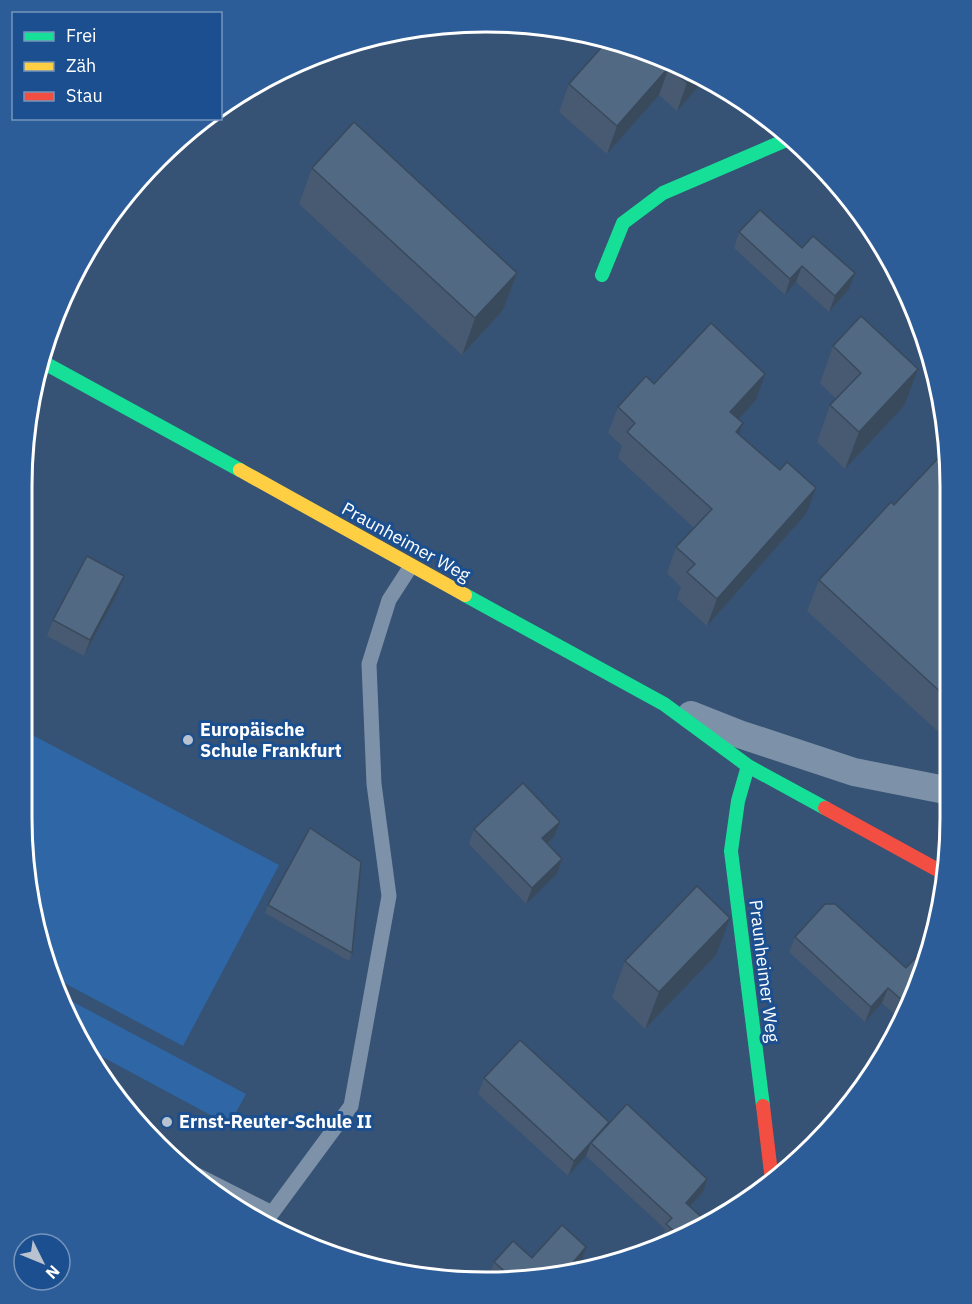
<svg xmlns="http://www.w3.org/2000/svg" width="972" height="1304" viewBox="0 0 972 1304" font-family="'IBM Plex Sans',sans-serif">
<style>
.green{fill:#2f66a5}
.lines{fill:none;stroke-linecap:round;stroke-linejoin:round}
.lane{stroke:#7d92a8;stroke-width:15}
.street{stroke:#7d92a8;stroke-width:28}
.fast{stroke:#16e098;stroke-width:14}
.slow{stroke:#ffcf43;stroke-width:14}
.jam{stroke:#f24e42;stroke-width:14}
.wall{fill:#475a72}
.shaded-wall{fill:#394a5c}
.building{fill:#526984;stroke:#394a5c;stroke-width:1.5}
.poi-dot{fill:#b9c2ce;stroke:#1b4f8f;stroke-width:2}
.labels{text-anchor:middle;stroke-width:6;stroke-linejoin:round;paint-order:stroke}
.street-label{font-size:18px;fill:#fff;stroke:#1b4f8f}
.poi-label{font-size:18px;font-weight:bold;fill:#fff;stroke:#1b4f8f;text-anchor:start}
.rim{fill:none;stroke:#fff;stroke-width:3}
</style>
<rect width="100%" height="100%" fill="#365274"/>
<path class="green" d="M 21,729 L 279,865 L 183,1046 L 53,977 L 37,939 L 21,818 Z
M 60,995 L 246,1094 L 229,1125 L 82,1046 Z"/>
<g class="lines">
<path class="lane" d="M 177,1165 L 272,1213
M 255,1218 L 272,1213 L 351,1106 L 389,896 L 374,784 L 369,664 L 389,600 L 411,566"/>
<path class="street" d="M 691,715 L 739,734 L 854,772 L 940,789 L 947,788"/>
<path class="fast" d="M 602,275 L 623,223 L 663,193 L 791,138
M 39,360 L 240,470
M 465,595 L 664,704 L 748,766 L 825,808
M 748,766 L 738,801 L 731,851 L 763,1106"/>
<path class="slow" d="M 240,470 L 465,595"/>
<path class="jam" d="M 825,808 L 947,875
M 763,1106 L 772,1181"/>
</g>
<path class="wall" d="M 664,56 L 705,79 L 677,111 L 659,95 L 607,154 L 559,112 L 569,84 Z
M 164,159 L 160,171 L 121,211 L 116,205 L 117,203 Z
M 312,168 L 517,273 L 503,310 L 462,355 L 299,204 Z
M 739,232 L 802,248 L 849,289 L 829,312 L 796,282 L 785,295 L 734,248 Z
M 833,346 L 904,406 L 845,469 L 817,442 L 830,405 L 836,399 L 820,383 Z
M 654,384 L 756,400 L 738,419 L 743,423 L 739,435 L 806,514 L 707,626 L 677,599 L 681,587 L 667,573 L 676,547 L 694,528 L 618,458 L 622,446 L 608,433 L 618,407 Z
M 947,449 L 947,740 L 807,611 L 819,580 L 894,505 Z
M 124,576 L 118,592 L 84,656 L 47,636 L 53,620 Z
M 474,829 L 554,837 L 548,844 L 562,859 L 557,874 L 526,904 L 469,844 Z
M 268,905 L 352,953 L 349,961 L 265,913 Z
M 795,937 L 906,968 L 926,968 L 902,1021 L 882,1003 L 865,1022 L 789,952 Z
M 716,955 L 645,1029 L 612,997 L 625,961 Z
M 484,1078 L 607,1125 L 703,1192 L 690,1206 L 708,1223 L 667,1243 L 662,1237 L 665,1229 L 586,1156 L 568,1176 L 478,1094 Z
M 586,1247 L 581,1263 L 574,1271 L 516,1282 L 492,1280 L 489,1277 L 494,1262 L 532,1258 Z"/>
<path class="shaded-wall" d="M 669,67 L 659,95 L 607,154 L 617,126 Z
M 695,73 L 705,79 L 677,111 L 687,83 Z
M 164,159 L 160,171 L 121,211 L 127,194 Z
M 802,266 L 796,282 L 785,295 L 790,279 Z
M 517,273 L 503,310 L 462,355 L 475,318 Z
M 855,273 L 849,289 L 829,312 L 835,296 Z
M 918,369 L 904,406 L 845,469 L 859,432 Z
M 765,374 L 756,400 L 721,438 L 730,412 Z
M 743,423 L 734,450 L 736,432 Z
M 816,488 L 806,514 L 707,626 L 717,599 Z
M 124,576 L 118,592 L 84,656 L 90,640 Z
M 560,822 L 554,837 L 537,854 L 542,838 Z
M 562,859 L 557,874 L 526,904 L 532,888 Z
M 730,918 L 716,955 L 645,1029 L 659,992 Z
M 888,988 L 882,1003 L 865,1022 L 871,1007 Z
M 609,1122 L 603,1137 L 591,1143 L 586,1156 L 568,1176 L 574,1161 Z
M 707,1179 L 703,1192 L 681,1216 L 686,1203 Z
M 586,1247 L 581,1263 L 574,1271 L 564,1273 Z"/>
<path class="building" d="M 608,40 L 664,56 L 695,73 L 687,83 L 669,67 L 617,126 L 569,84 Z
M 354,122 L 517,273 L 475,318 L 312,168 Z
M 760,210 L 802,248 L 813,236 L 855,273 L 835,296 L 802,266 L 790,279 L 739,232 Z
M 861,316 L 918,369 L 859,432 L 830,405 L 861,373 L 833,346 Z
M 711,323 L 765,374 L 730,412 L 743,423 L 736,432 L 780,470 L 787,462 L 816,488 L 717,599 L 687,572 L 695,564 L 676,547 L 712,509 L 627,432 L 635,423 L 618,407 L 646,376 L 654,384 Z
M 947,449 L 947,698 L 819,580 L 891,502 L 894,505 Z
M 22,518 L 25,520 L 22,526 Z
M 87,556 L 124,576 L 90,640 L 53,620 Z
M 523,783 L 560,822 L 542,838 L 562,859 L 532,888 L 474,829 Z
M 310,828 L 361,862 L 352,953 L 268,905 Z
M 697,886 L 730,918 L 659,992 L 625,961 Z
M 825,904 L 835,904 L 906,968 L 923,950 L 929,955 L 926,968 L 909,1006 L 888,988 L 871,1007 L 795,937 Z
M 520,1040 L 609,1122 L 574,1161 L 484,1078 Z
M 627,1104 L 707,1179 L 686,1203 L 708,1223 L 680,1236 L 666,1224 L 672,1218 L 591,1143 Z
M 562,1225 L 586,1247 L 564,1273 L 517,1282 L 494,1262 L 513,1241 L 532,1258 Z"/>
<g class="poi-dot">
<circle cx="188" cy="740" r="6"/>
<circle cx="167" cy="1122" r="6"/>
</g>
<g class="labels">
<g class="street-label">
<text transform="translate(406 542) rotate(29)" y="6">Praunheimer Weg</text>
<text transform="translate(764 971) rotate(83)" y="6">Praunheimer Weg</text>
</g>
<g class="poi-label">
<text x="200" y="736">Europäische<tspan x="200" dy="21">Schule Frankfurt</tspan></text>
<text x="179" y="1128">Ernst-Reuter-Schule II</text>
</g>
</g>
<path d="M0 0H972V1304H0ZM486 32H486A454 454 0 0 1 940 486V818A454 454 0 0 1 486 1272H486A454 454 0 0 1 32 818V486A454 454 0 0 1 486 32Z" fill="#2d5d98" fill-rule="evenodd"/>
<path class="rim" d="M486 32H486A454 454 0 0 1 940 486V818A454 454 0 0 1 486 1272H486A454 454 0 0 1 32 818V486A454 454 0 0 1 486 32Z"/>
<rect x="12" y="12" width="210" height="108" fill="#1b4f8f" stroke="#7695bc" stroke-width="1.5"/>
<rect x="24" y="32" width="30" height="9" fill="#16e098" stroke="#7695bc" stroke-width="1.5"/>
<text x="66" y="42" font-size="18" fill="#ffffff">Frei</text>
<rect x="24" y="62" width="30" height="9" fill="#ffcf43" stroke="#7695bc" stroke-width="1.5"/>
<text x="66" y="72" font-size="18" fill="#ffffff">Zäh</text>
<rect x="24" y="92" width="30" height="9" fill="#f24e42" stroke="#7695bc" stroke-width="1.5"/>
<text x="66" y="102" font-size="18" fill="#ffffff">Stau</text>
<g transform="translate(42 1262) rotate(133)"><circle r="28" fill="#1b4f8f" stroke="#7695bc" stroke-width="1.5"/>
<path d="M0-4.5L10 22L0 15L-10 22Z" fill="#b9c2ce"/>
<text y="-9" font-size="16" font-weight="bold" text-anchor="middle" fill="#ffffff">N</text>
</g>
</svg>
